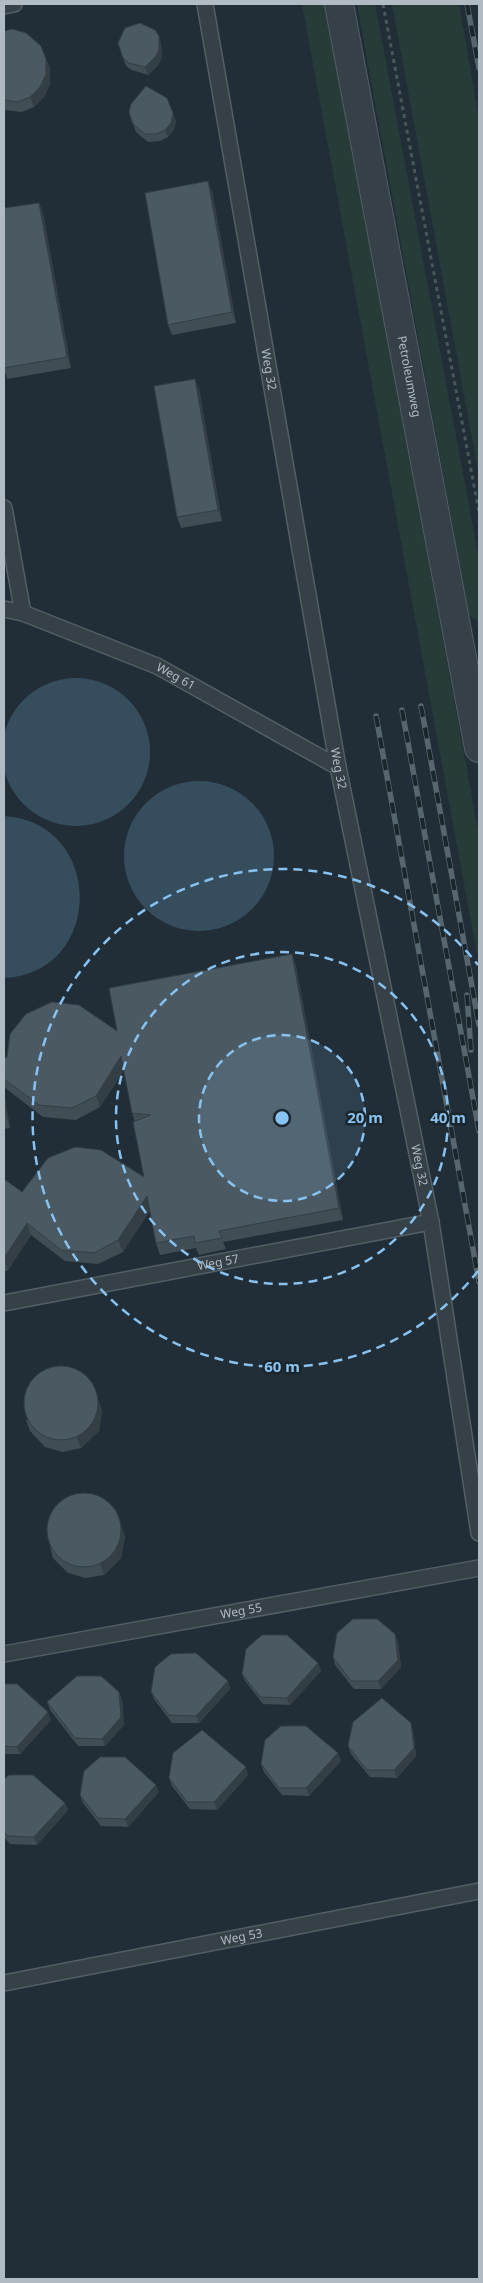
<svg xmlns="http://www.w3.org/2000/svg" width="483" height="2283" viewBox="0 0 483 2283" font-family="'Noto Sans',sans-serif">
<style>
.green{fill:#273c39}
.water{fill:#364d5d}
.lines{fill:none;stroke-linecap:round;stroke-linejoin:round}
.service-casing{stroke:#535e65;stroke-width:18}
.minor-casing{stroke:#535e65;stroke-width:30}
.path{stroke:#455957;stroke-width:3;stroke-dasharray:4 4;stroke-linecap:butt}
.service{stroke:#354047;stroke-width:15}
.minor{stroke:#354047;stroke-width:28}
.rail-casing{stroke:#57656e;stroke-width:5.5}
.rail{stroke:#1b252c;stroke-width:4;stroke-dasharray:11;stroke-linecap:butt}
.wall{fill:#404d54}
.shaded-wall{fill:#343e45}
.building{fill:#4a5962;stroke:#343e45}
.ring{fill:none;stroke:#88c2f1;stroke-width:2.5;stroke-dasharray:9 6}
.labels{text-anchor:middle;stroke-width:5;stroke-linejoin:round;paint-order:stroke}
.street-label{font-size:12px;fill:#b0bbc4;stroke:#1b252c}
.centre{fill:#88c2f1;stroke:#1b252c;stroke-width:2.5}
.ring-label{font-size:15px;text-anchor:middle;font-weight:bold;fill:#88c2f1;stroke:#1b252c;stroke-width:5;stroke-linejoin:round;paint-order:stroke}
</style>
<rect width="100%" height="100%" fill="#222e37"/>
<path class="green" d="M 302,4 L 326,4 L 479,836 L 479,965 Z
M 357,4 L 375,4 L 479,559 L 479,622 L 469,615 Z
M 392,4 L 459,4 L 479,119 L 479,476 Z"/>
<path class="water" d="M2 752a74 74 0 1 1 148 0a74 74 0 1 1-148 0Z
M124 856a75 75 0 1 1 150 0a75 75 0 1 1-150 0Z
M 4,816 C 105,822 105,973 4,978 Z"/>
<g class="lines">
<g class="service-casing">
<g id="service">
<path id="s1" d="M 205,4 L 338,767 L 431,1222 L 479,1533"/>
<path d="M 4,6 L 14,4"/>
<path d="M 4,508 L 23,613"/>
<path id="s2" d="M 4,609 L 23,613 L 157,666 L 338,767"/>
<path id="s3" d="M 4,1303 L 431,1222"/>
<path id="s4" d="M 4,1654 L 479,1568"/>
<path id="s5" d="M 4,1983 L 479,1891"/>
</g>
</g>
<g class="minor-casing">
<g id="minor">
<path id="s6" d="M 339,4 L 479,748"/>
</g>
</g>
<path class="path" d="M 383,4 L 479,512"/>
<use href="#service" class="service"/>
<use href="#minor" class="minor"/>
<g class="rail-casing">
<path id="rail" d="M 467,4 L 479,68
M 421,706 L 479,1025
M 402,710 L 479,1131
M 376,716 L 479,1282
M 467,995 L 471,1050"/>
</g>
<use href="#rail" class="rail"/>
</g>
<path class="wall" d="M 4,31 L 46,59 L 50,69 L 50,84 L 44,97 L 34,107 L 22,112 L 4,110 Z
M 159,36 L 161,44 L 162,56 L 159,64 L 148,75 L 132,70 L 126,66 L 118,43 Z
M 129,112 L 176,121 L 174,130 L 168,137 L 160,141 L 148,142 L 136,132 Z
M 212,191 L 236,323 L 172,335 L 168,325 Z
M 39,203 L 43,213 L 71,368 L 7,379 L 4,369 L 4,208 Z
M 199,389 L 222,521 L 181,528 L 177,517 Z
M 292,954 L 296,966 L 343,1220 L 223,1242 L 226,1249 L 199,1255 L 196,1248 L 160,1255 L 156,1243 L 150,1210 L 123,1252 L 98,1264 L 65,1261 L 31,1235 L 8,1270 L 4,1272 L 4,1179 L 22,1192 L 144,1177 L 135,1122 L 132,1113 L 124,1070 L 100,1107 L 76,1120 L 43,1117 L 4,1087 L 4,1058 L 117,1031 Z
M 4,1093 L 10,1128 L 4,1129 Z
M 102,1410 L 99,1431 L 81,1448 L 63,1452 L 45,1447 L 30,1431 L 26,1420 Z
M 125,1536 L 121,1558 L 104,1575 L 86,1578 L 68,1573 L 53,1558 L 50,1547 Z
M 398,1642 L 401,1667 L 381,1689 L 354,1689 L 335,1665 L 333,1657 Z
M 318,1663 L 321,1671 L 290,1705 L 263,1704 L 245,1681 L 242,1674 Z
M 228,1681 L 230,1689 L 199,1723 L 172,1723 L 154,1699 L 151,1692 Z
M 4,1684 L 51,1720 L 20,1754 L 4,1754 Z
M 122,1699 L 124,1725 L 105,1746 L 78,1746 L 50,1710 L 47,1702 Z
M 413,1731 L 416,1756 L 397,1778 L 370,1777 L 351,1754 L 348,1746 Z
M 341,1761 L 309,1796 L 282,1795 L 264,1772 L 261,1764 Z
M 248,1775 L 217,1810 L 190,1809 L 172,1786 L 169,1778 Z
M 4,1779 L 65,1803 L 68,1810 L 37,1845 L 10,1844 L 4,1837 Z
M 159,1792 L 128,1827 L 101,1826 L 83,1803 L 80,1795 Z"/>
<path class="shaded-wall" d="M 159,36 L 161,44 L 162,56 L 159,64 L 148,75 L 145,67 Z
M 46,59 L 50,69 L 50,84 L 44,97 L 34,107 L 30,97 Z
M 173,113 L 176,121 L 174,130 L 168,137 L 165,130 Z
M 208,181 L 212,191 L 236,323 L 232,312 Z
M 39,203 L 43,213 L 71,368 L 67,357 Z
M 195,379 L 199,389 L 222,521 L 218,510 Z
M 292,954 L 296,966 L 343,1220 L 339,1208 Z
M 121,1056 L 125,1068 L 100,1107 L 96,1096 Z
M 4,1093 L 10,1128 L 6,1116 L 4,1104 Z
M 147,1196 L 151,1207 L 123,1252 L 118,1240 Z
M 27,1223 L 31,1235 L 8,1270 L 4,1258 Z
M 92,1383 L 102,1410 L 99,1431 L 81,1448 L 77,1438 Z
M 116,1509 L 125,1536 L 121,1558 L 104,1575 L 100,1564 Z
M 395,1634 L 398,1642 L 401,1667 L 381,1689 L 378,1681 Z
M 318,1663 L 321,1671 L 290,1705 L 287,1698 Z
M 228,1681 L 230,1689 L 199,1723 L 196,1716 Z
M 119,1692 L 122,1699 L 124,1725 L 105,1746 L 102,1739 Z
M 48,1712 L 51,1720 L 20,1754 L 17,1747 Z
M 411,1723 L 413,1731 L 416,1756 L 397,1778 L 394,1770 Z
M 338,1753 L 341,1761 L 309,1796 L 306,1788 Z
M 246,1767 L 248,1775 L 217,1810 L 214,1802 Z
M 156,1785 L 159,1792 L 128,1827 L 125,1819 Z
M 65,1803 L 68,1810 L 37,1845 L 34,1837 Z"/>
<path class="building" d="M 140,23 L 155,30 L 159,36 L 159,49 L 156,56 L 145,67 L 129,63 L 123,58 L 118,43 L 125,28 Z
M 12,29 L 26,33 L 41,46 L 46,59 L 46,74 L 40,87 L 30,97 L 18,102 L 4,100 L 4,31 Z
M 146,86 L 167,98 L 173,113 L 171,123 L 165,130 L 157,134 L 145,134 L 133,124 L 129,112 L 131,104 Z
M 208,181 L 232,312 L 168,325 L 145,193 Z
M 39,203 L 67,357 L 4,368 L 4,208 Z
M 195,379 L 218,510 L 177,517 L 154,386 Z
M 292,954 L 339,1208 L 219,1231 L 222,1238 L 195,1243 L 194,1236 L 156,1243 L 147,1196 L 118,1240 L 94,1253 L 61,1250 L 27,1223 L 4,1258 L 4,1179 L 22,1192 L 48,1158 L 75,1147 L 101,1150 L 144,1177 L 133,1122 L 151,1115 L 132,1113 L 121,1056 L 96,1096 L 72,1108 L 39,1105 L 4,1079 L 4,1058 L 7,1057 L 10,1034 L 26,1014 L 52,1002 L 79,1005 L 117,1031 L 109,988 Z
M 4,1104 L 6,1116 L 4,1117 Z
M24 1403a37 37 0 1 1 74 0a37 37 0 1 1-74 0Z
M47 1530a37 37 0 1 1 74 0a37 37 0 1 1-74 0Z
M 353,1619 L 377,1619 L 395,1634 L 398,1660 L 378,1681 L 351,1681 L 333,1657 L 337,1633 Z
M 262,1635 L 287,1635 L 318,1663 L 287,1698 L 260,1697 L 242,1674 L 246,1649 Z
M 196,1653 L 228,1681 L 196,1716 L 169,1715 L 151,1692 L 155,1667 L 171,1654 Z
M 77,1676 L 101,1676 L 119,1692 L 121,1717 L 102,1739 L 75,1738 L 47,1702 Z
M 4,1684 L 17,1684 L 48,1712 L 17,1747 L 4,1746 Z
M 382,1698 L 411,1723 L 414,1748 L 394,1770 L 367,1770 L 348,1746 L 353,1722 Z
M 281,1726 L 306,1726 L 338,1753 L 306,1788 L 279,1788 L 261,1764 L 265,1740 Z
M 202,1730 L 246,1767 L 214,1802 L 187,1802 L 169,1778 L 173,1753 Z
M 100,1757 L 125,1757 L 156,1785 L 125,1819 L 98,1818 L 80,1795 L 84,1771 Z
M 9,1775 L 33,1775 L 65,1803 L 34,1837 L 7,1836 L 4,1832 L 4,1779 Z"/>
<circle cx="282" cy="1118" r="83" fill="#88c2f1" fill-opacity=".12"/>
<g class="ring">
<circle cx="282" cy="1118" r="83"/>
<circle cx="282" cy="1118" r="166"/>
<path d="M478 1271A249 249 0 1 1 478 965"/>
</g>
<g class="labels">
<g class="street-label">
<text dy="4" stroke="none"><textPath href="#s1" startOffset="371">Weg 32</textPath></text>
<text dy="4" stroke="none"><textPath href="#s6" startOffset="379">Petroleumweg</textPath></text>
<text dy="4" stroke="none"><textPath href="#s2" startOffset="185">Weg 61</textPath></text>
<text dy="4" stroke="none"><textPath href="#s1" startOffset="776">Weg 32</textPath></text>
<text dy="4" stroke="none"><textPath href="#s1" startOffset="1181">Weg 32</textPath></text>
<text dy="4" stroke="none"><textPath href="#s3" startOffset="218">Weg 57</textPath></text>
<text dy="4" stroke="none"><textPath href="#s4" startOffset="241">Weg 55</textPath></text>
<text dy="4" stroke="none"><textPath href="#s5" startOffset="242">Weg 53</textPath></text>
</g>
</g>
<circle cx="282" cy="1118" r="8" class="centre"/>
<g class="ring-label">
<text x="365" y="1123">20 m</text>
<text x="448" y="1123">40 m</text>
<text x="282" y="1372">60 m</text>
</g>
<rect width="483" height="2283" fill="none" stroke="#b0bbc4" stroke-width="10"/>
</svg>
